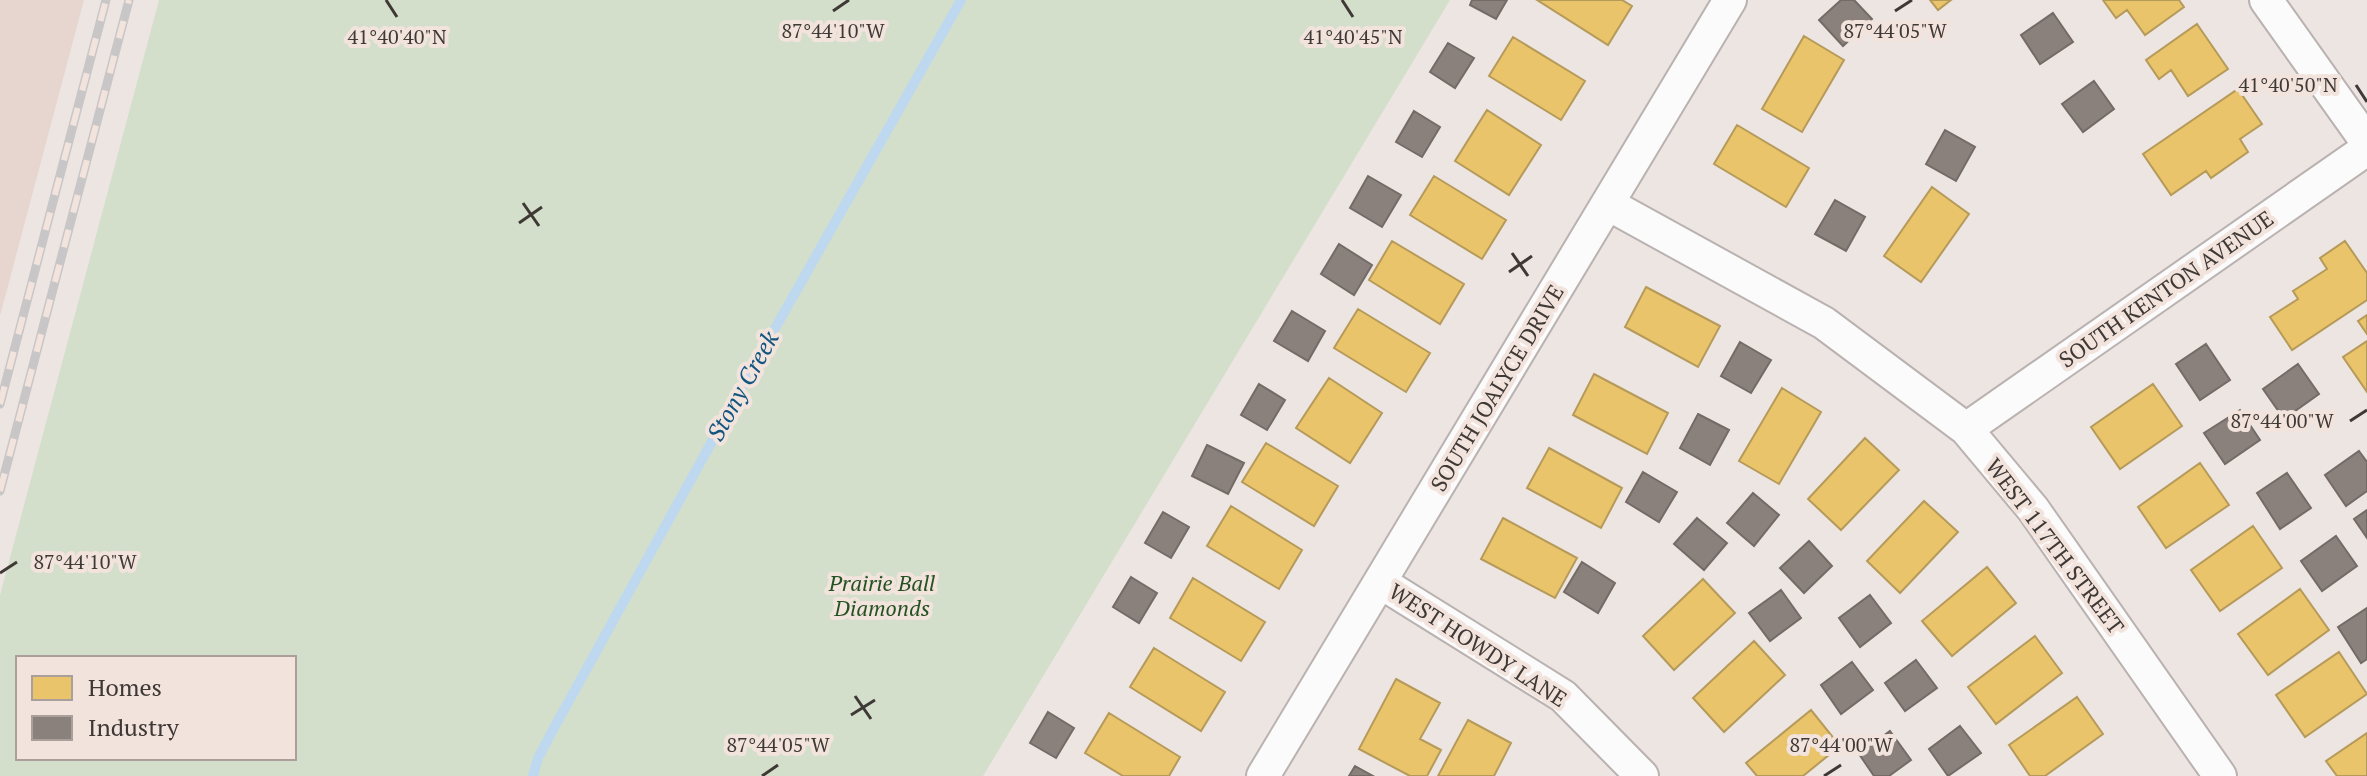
<svg xmlns="http://www.w3.org/2000/svg" width="2367" height="776" viewBox="0 0 2367 776" font-family="'PT Serif',serif">
<style>
.built{fill:#e7d6d0}
.green{fill:#d3dfcb;fill-rule:evenodd}
.homes{fill:#e9c46a;stroke:#b69a5a;stroke-width:2}
.industry{fill:#8a817c;stroke:#746b67;stroke-width:2}
.lines{fill:none;stroke-linecap:round;stroke-linejoin:round}
.stream{stroke:#bed9ef;stroke-width:10}
.minor-casing{stroke:#b9b2b0;stroke-width:36}
.minor{stroke:#fcfbfb;stroke-width:32}
.rail-casing{stroke:#c8c6c6;stroke-width:9}
.rail{stroke:#f2e3dd;stroke-width:6;stroke-dasharray:18;stroke-linecap:butt}
.ticks{fill:none;stroke:#3f3936;stroke-width:3}
.labels{text-anchor:middle;stroke-width:8;stroke-linejoin:round;paint-order:stroke}
.street-label{font-size:22px;fill:#3f3936;stroke:#f2e3dd}
.park-label{font-size:22px;font-style:italic;fill:#245221;stroke:#f2e3dd}
.water-label{font-size:24px;font-style:italic;fill:#125680;stroke:#f2e3dd}
.ticks-label{font-size:20px;text-anchor:middle;fill:#3f3936;stroke:#f2e3dd;stroke-width:8;stroke-linejoin:round;paint-order:stroke}
</style>
<rect width="100%" height="100%" fill="#ede5e2"/>
<path class="built" d="M 0,0 L 84,0 L 0,316 Z"/>
<path class="green" d="M 159,0 L 1450,0 L 983,776 L 0,776 L 0,595 ZM 294,658 L 294,758 L 18,758 L 18,658 Z"/>
<path class="homes" d="M 1537,0 L 1622,0 L 1632,6 L 1608,45 Z
M 1930,0 L 1951,0 L 1938,10 Z
M 2103,0 L 2179,0 L 2184,7 L 2145,35 L 2127,10 L 2116,18 Z
M 2197,24 L 2228,69 L 2188,96 L 2171,70 L 2159,79 L 2146,60 Z
M 1804,36 L 1844,60 L 1802,132 L 1762,109 Z
M 1513,37 L 1585,81 L 1561,120 L 1489,76 Z
M 2238,89 L 2262,124 L 2240,139 L 2248,152 L 2211,178 L 2206,171 L 2171,195 L 2143,154 Z
M 1487,110 L 1541,145 L 1509,195 L 1455,161 Z
M 1737,125 L 1809,168 L 1786,207 L 1714,164 Z
M 1434,176 L 1506,220 L 1482,259 L 1410,215 Z
M 1932,187 L 1969,214 L 1921,282 L 1884,256 Z
M 1392,241 L 1464,284 L 1440,324 L 1369,280 Z
M 2345,241 L 2367,273 L 2367,300 L 2292,350 L 2270,317 L 2298,299 L 2293,291 L 2327,269 L 2320,258 Z
M 1646,287 L 1720,326 L 1698,367 L 1625,327 Z
M 1358,309 L 1430,353 L 1406,392 L 1334,348 Z
M 2367,315 L 2367,334 L 2358,321 Z
M 2367,341 L 2367,392 L 2343,357 Z
M 1594,374 L 1668,413 L 1647,454 L 1573,415 Z
M 1329,378 L 1382,413 L 1350,463 L 1296,428 Z
M 2153,384 L 2182,426 L 2120,469 L 2091,427 Z
M 1782,388 L 1821,412 L 1779,484 L 1739,461 Z
M 1865,438 L 1899,470 L 1841,530 L 1808,499 Z
M 1266,443 L 1338,486 L 1314,526 L 1242,482 Z
M 1549,448 L 1622,488 L 1601,528 L 1527,488 Z
M 2200,463 L 2229,505 L 2166,548 L 2138,507 Z
M 1924,501 L 1958,532 L 1900,593 L 1867,561 Z
M 1231,506 L 1302,550 L 1279,589 L 1207,546 Z
M 1503,518 L 1577,558 L 1555,598 L 1481,559 Z
M 2253,526 L 2282,568 L 2220,611 L 2191,570 Z
M 1987,567 L 2016,603 L 1952,656 L 1922,621 Z
M 1193,578 L 1265,622 L 1241,661 L 1170,618 Z
M 1703,579 L 1735,613 L 1674,670 L 1643,636 Z
M 2300,589 L 2329,630 L 2268,675 L 2238,634 Z
M 2035,636 L 2062,673 L 1996,724 L 1968,687 Z
M 1754,641 L 1785,675 L 1724,732 L 1693,698 Z
M 1154,648 L 1225,692 L 1201,731 L 1130,687 Z
M 2339,652 L 2367,694 L 2305,737 L 2276,695 Z
M 1396,679 L 1440,703 L 1420,739 L 1441,750 L 1427,776 L 1410,776 L 1359,749 Z
M 2077,697 L 2103,734 L 2045,776 L 2030,776 L 2009,745 Z
M 1811,710 L 1840,746 L 1803,776 L 1757,776 L 1746,763 Z
M 1109,713 L 1180,757 L 1169,776 L 1123,776 L 1085,753 Z
M 1468,720 L 1511,743 L 1494,776 L 1438,776 Z
M 2367,733 L 2367,776 L 2337,776 L 2326,761 Z"/>
<path class="industry" d="M 1472,0 L 1507,0 L 1496,19 L 1470,5 Z
M 1841,0 L 1854,0 L 1872,19 L 1843,46 L 1819,20 Z
M 2053,13 L 2073,42 L 2040,64 L 2021,35 Z
M 1448,43 L 1474,58 L 1455,88 L 1430,72 Z
M 2094,81 L 2114,109 L 2083,132 L 2062,104 Z
M 1414,111 L 1440,127 L 1422,157 L 1396,142 Z
M 1945,130 L 1975,147 L 1956,181 L 1926,164 Z
M 1368,176 L 1401,195 L 1382,227 L 1350,208 Z
M 1835,200 L 1865,217 L 1846,251 L 1815,234 Z
M 1339,244 L 1372,265 L 1354,295 L 1321,274 Z
M 1292,311 L 1325,331 L 1308,361 L 1274,341 Z
M 1740,342 L 1771,360 L 1751,393 L 1721,376 Z
M 2206,344 L 2230,380 L 2200,400 L 2176,364 Z
M 2298,364 L 2319,394 L 2284,419 L 2263,389 Z
M 1259,384 L 1285,400 L 1267,430 L 1241,415 Z
M 2240,410 L 2260,440 L 2225,464 L 2204,433 Z
M 1698,414 L 1729,430 L 1710,465 L 1680,448 Z
M 1207,445 L 1244,463 L 1228,494 L 1192,476 Z
M 2359,451 L 2367,462 L 2367,491 L 2346,506 L 2325,475 Z
M 1643,472 L 1677,492 L 1659,522 L 1626,502 Z
M 2287,473 L 2311,508 L 2280,529 L 2257,493 Z
M 1753,493 L 1779,515 L 1754,546 L 1727,523 Z
M 2367,510 L 2367,538 L 2354,519 Z
M 1163,512 L 1189,527 L 1171,558 L 1145,543 Z
M 1697,518 L 1727,543 L 1704,570 L 1674,544 Z
M 2336,536 L 2357,566 L 2322,591 L 2301,561 Z
M 1809,541 L 1832,566 L 1804,593 L 1780,568 Z
M 1582,562 L 1615,583 L 1598,613 L 1564,592 Z
M 1131,577 L 1157,593 L 1139,623 L 1113,607 Z
M 1781,590 L 1801,618 L 1770,641 L 1749,613 Z
M 1870,595 L 1891,623 L 1860,647 L 1839,618 Z
M 2367,608 L 2367,659 L 2361,663 L 2338,627 Z
M 1916,660 L 1937,688 L 1905,711 L 1885,683 Z
M 1852,662 L 1873,690 L 1841,714 L 1821,685 Z
M 1048,712 L 1074,728 L 1056,758 L 1030,743 Z
M 1960,726 L 1981,753 L 1948,776 L 1929,749 Z
M 1890,731 L 1911,760 L 1889,776 L 1874,776 L 1859,754 Z
M 1355,766 L 1373,776 L 1349,776 Z"/>
<g class="lines">
<path class="stream" d="M 533,776 L 538,758 L 554,728 L 748,376 L 961,0"/>
<g class="minor-casing">
<path id="minor" d="M 2266,0 L 2367,142
M 1608,204 L 1824,323 L 1966,429 L 2033,509 L 2220,776
M 1966,429 L 2367,149
M 1380,582 L 1563,696 L 1642,776
M 1263,776 L 1730,0"/>
</g>
<use href="#minor" class="minor"/>
<g class="rail-casing">
<path id="rail" d="M 0,404 L 106,0
M 0,491 L 129,0"/>
</g>
<use href="#rail" class="rail"/>
</g>
<path class="ticks" d="M 386,0 L 397,17M 1342,0 L 1353,17M 833,11 L 849,0M 1895,11 L 1912,0M 2356,85 L 2367,102M 523,203 L 539,226M 519,223 L 542,207M 1512,253 L 1528,276M 1509,272 L 1532,256M 2350,421 L 2367,410M 0,573 L 17,562M 855,696 L 871,719M 851,715 L 875,700M 762,776 L 778,765M 1824,776 L 1841,765"/>
<g class="labels">
<g class="street-label">
<text transform="translate(2166 289) rotate(-35)" y="8">SOUTH KENTON AVENUE</text>
<text transform="translate(1497 388) rotate(-59)" y="8">SOUTH JOALYCE DRIVE</text>
<text transform="translate(2055 546) rotate(53)" y="8">WEST 117TH STREET</text>
<text transform="translate(1478 645) rotate(33)" y="8">WEST HOWDY LANE</text>
</g>
<g class="park-label">
<text x="882" y="591">Prairie Ball<tspan x="882" dy="25">Diamonds</tspan></text>
</g>
<g class="water-label">
<text transform="translate(743 386) rotate(-61)" y="8">Stony Creek</text>
</g>
</g>
<g class="ticks-label">
<text x="833" y="38">87°44'10"W</text>
<text x="1895" y="38">87°44'05"W</text>
<text x="397" y="44">41°40'40"N</text>
<text x="1353" y="44">41°40'45"N</text>
<text x="2288" y="92">41°40'50"N</text>
<text x="2282" y="428">87°44'00"W</text>
<text x="85" y="569">87°44'10"W</text>
<text x="778" y="752">87°44'05"W</text>
<text x="1841" y="752">87°44'00"W</text>
</g>
<rect x="16" y="656" width="280" height="104" fill="#f2e3dd" stroke="#aa9f9a" stroke-width="2"/>
<rect x="32" y="676" width="40" height="24" fill="#e9c46a" stroke="#aa9f9a" stroke-width="2"/>
<text x="88" y="696" font-size="24" fill="#3f3936">Homes</text>
<rect x="32" y="716" width="40" height="24" fill="#8a817c" stroke="#aa9f9a" stroke-width="2"/>
<text x="88" y="736" font-size="24" fill="#3f3936">Industry</text>
</svg>
